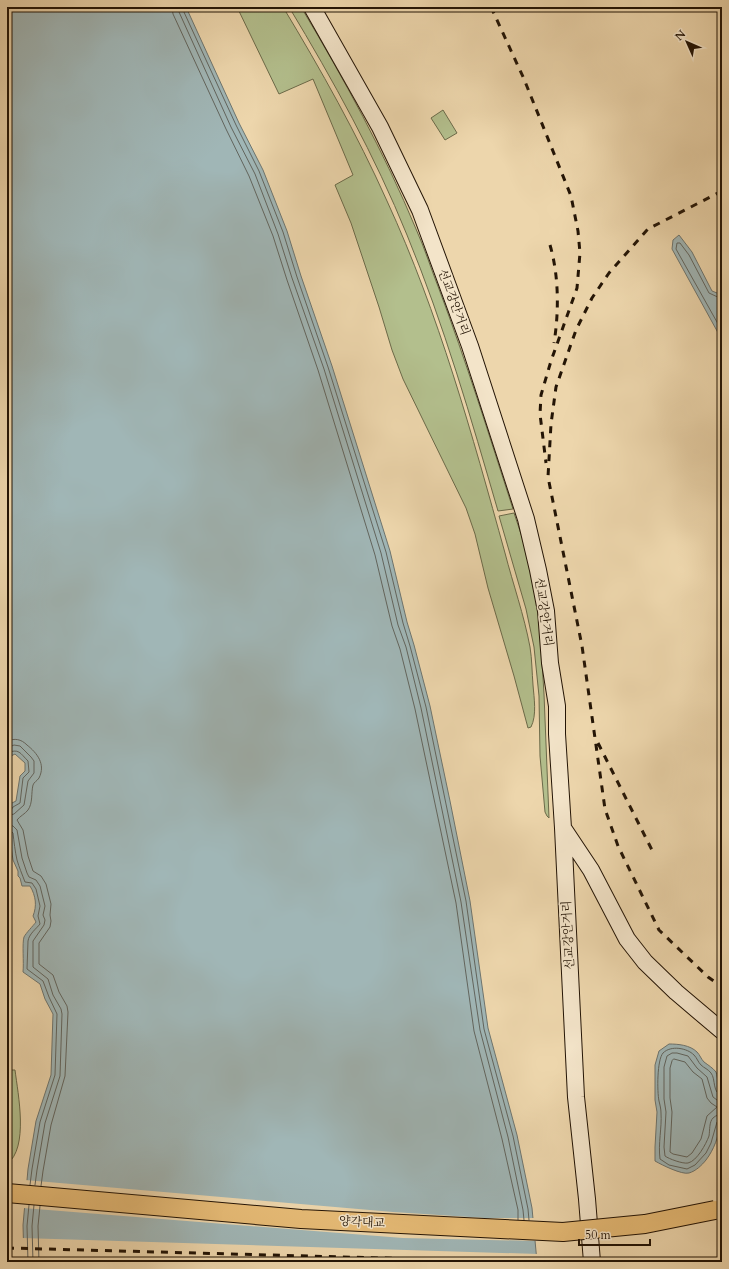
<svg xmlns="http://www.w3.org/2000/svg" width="729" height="1269" viewBox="0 0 729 1269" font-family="Cardo,'Noto Serif KR',serif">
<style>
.green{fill:#b3bf8d;stroke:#6b6a49}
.water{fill:#a0b6b6;stroke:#6e756f}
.pier{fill:#edd6ac}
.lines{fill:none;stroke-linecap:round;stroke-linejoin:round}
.shore{stroke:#62655e;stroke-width:1}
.secondary-casing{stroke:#231405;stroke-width:18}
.secondary{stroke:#f3e4c9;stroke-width:16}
.rail{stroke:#231405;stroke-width:3;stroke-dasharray:7 7;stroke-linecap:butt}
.primary-bridge-casing{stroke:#231405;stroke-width:20;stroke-linecap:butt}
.primary-bridge{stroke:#e6bb76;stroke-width:18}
.labels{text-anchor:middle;stroke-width:3;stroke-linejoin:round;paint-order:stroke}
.street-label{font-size:12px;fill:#231405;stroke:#f3e4c9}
</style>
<rect width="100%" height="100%" fill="#edd6ac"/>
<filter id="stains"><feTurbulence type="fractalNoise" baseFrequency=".005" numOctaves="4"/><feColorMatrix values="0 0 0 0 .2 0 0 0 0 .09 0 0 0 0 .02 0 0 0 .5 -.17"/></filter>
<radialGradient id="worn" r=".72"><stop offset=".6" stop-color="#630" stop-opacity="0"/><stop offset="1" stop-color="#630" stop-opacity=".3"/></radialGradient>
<path class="green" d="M 237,7 L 283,7 C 321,70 357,134 387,201 C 439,314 472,434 505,553 C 513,584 524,615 530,647 C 532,659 532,673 533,685 C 534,698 537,715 531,727 L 528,728 L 514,676 L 488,588 L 475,534 L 466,508 L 403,379 L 392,350 L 379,307 L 351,223 L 335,185 L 353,175 L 313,79 L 279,94 Z
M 289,7 L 301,7 C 344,79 384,152 416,229 C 425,249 431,269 439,289 C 466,361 489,435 513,509 L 498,511 C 471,418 444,325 407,235 C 375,156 333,80 289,7 Z
M 443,110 L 457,133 L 445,140 L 431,118 Z
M 514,513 L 529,558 L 539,614 L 544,694 L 549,818 L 547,816 L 545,812 L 540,756 L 539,696 L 534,647 L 526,609 L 499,516 Z
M 7,1070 L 15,1070 C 18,1094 29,1148 7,1164 Z"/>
<path class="water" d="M 7,7 L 186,7 L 239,123 L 263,170 L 287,231 L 301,276 L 332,366 L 390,551 L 407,622 L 414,645 L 430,706 L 450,801 L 470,901 L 488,1028 L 517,1135 L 532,1208 L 537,1262 L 24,1262 L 23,1225 L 28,1169 L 36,1121 L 51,1075 L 53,1014 L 45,999 L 40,984 L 23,972 C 24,963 22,943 24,937 C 26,933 33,926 36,922 L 33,916 C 37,906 36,896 30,886 L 22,886 L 20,878 L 18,876 L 18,871 L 13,860 L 7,819 L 10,804 L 16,801 L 20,776 L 25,771 L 25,763 L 15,754 L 7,758 Z
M 679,235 L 692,252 L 712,291 L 722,295 L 722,340 L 672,249 L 673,240 Z
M 669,1044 C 678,1044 690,1045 697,1052 C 700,1055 701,1059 704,1062 C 708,1065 713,1068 716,1072 C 717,1075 718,1081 718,1084 C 724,1109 722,1139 706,1160 C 702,1165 696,1171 689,1173 C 682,1175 662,1165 655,1161 L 655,1147 L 657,1112 L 655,1100 L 655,1065 L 659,1051 Z"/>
<path class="pier" d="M 25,1180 L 393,1212 L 485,1218 L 535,1218 L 537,1241 L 403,1238 L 23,1208 Z
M 22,1238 L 538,1254 L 539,1262 L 141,1262 L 22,1258 Z"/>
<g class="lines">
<path class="shore" d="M 172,7 L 173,14 L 226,129 L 249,176 L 273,236 L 287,280 L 318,370 L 375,555 L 392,626 L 400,649 L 415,709 L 456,903 L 474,1031 L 502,1139 L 518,1210 L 518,1220
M 178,7 L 179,12 L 231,127 L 255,174 L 278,234 L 292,278 L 324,369 L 381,553 L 398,625 L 406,647 L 421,708 L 461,902 L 480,1030 L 508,1137 L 523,1210 L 524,1220
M 183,7 L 183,10 L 236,125 L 259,171 L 283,232 L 297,277 L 328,367 L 386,552 L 403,623 L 410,646 L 426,707 L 466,901 L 484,1029 L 513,1136 L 528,1209 L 529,1220
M 722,299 L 709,293 L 689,255 L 680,243 L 677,243 L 676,249 L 722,331
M 7,741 C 15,738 21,739 27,745 C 37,753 46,764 39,778 C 37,781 34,782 33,785 C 31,793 33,803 28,810 C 25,814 20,816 17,820 L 23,830 L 28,856 L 33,871 L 41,876 L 46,884 L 51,904 L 50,915 L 51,921 L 50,927 L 39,943 L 39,964 L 53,975 L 59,992 L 67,1006 L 68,1012 L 65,1076 L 51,1125 L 43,1171 L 41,1186
M 7,748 L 14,745 L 20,746 L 31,757 L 34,761 L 34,773 L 28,781 L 24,805 L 14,814 L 7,816
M 7,753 C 19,748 20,753 28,761 L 29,772 L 23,778 L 20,803 L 13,807 L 11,810 L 7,811
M 7,824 L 13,826 L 17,830 L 22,858 L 27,873 L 29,877 L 36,880 L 40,886 L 45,906 L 43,915 L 45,920 L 44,925 L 33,941 L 33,967 L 48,979 L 53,995 L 61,1009 L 62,1014 L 60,1076 L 45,1123 L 37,1170 L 35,1185
M 7,829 L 10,830 L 13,833 C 14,842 15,851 17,860 C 19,867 22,874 25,882 L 32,883 L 36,889 L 40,906 L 38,916 L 40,924 C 36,929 29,934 28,941 L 27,969 L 43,981 L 49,997 L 57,1014 L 55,1075 L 40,1122 L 32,1169 L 30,1185
M 674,1059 L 685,1062 L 693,1072 L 702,1079 L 707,1098 L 711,1103 L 717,1107 L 707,1116 L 701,1139 L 692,1153 L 687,1157 L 673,1154 L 670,1152 L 672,1112 L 670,1098 L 670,1068 L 672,1061 Z
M 722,1095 C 712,1094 716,1079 711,1073 C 708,1069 704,1068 701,1065 C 698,1062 697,1058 694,1055 C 687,1048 671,1045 663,1053 C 657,1060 657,1091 659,1101 C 660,1105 661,1109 661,1113 C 662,1128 658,1143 660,1159 L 669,1165 L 687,1169 L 695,1165 L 706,1153 L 711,1143 L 717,1122 L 719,1120 L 722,1119
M 722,1100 L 717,1100 L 713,1097 L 707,1077 L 697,1068 L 688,1056 L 677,1053 L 672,1053 L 667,1056 L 664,1067 L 664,1099 L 666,1112 L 664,1147 L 665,1156 C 669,1159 683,1164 688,1163 C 697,1161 706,1144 709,1136 C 710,1130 709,1122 713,1118 C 716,1115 719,1115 722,1114
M 28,1262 L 27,1226 L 29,1205
M 33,1262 L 32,1226 L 34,1205
M 39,1262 L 38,1226 L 40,1206"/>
<g class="secondary-casing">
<path id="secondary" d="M 312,7 L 380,127 L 420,210 L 470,346 L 526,519 L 538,570 L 546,611 L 550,663 L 557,706 L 557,734 L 563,828 L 576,1097 L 587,1199 L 592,1262
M 563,828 L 591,870 L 627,939 L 645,962 L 676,992 L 722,1031"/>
</g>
<use href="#secondary" class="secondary"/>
<path class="rail" d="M 491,7 L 524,79 L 571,196 L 578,231 L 580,253 L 577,288 L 551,361 L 541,395 L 540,414 L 546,463
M 722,191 L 648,229 L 609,273 L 592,298 L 576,330 L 556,387 L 551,424 L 548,477 L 582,646 L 605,809 L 618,846 L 659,930 L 708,977 L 722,987
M 550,245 C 559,276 559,312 554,343
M 598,743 L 654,854
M 7,1248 L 531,1262"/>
<g class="primary-bridge-casing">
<path id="primary-bridge" d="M 7,1193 L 301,1219 L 563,1232 L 645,1224 L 715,1210"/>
</g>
<use href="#primary-bridge" class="primary-bridge"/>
</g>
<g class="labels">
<g class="street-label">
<text transform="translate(454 302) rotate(70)" y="4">선교강안거리</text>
<text transform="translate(544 612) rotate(82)" y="4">선교강안거리</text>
<text transform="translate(568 935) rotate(-93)" y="4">선교강안거리</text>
<text transform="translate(362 1222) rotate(3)" y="4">양각대교</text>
</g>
</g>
<rect width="729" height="1269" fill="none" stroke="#edd6ac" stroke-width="24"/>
<rect x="8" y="8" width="713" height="1253" fill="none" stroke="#231405" stroke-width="2"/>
<rect x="12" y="12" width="705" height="1245" fill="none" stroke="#231405"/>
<g transform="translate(687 42) rotate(315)" stroke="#f3e4c9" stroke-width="3" paint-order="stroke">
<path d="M0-3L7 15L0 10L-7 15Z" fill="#231405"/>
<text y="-6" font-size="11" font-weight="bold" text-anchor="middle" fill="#231405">N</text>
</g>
<path d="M579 1239v6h71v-6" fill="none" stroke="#231405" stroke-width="2"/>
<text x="585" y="1239" font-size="12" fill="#231405" stroke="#f3e4c9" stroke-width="3" paint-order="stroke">50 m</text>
<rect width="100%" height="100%" filter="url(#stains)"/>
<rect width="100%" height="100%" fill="url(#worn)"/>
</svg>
